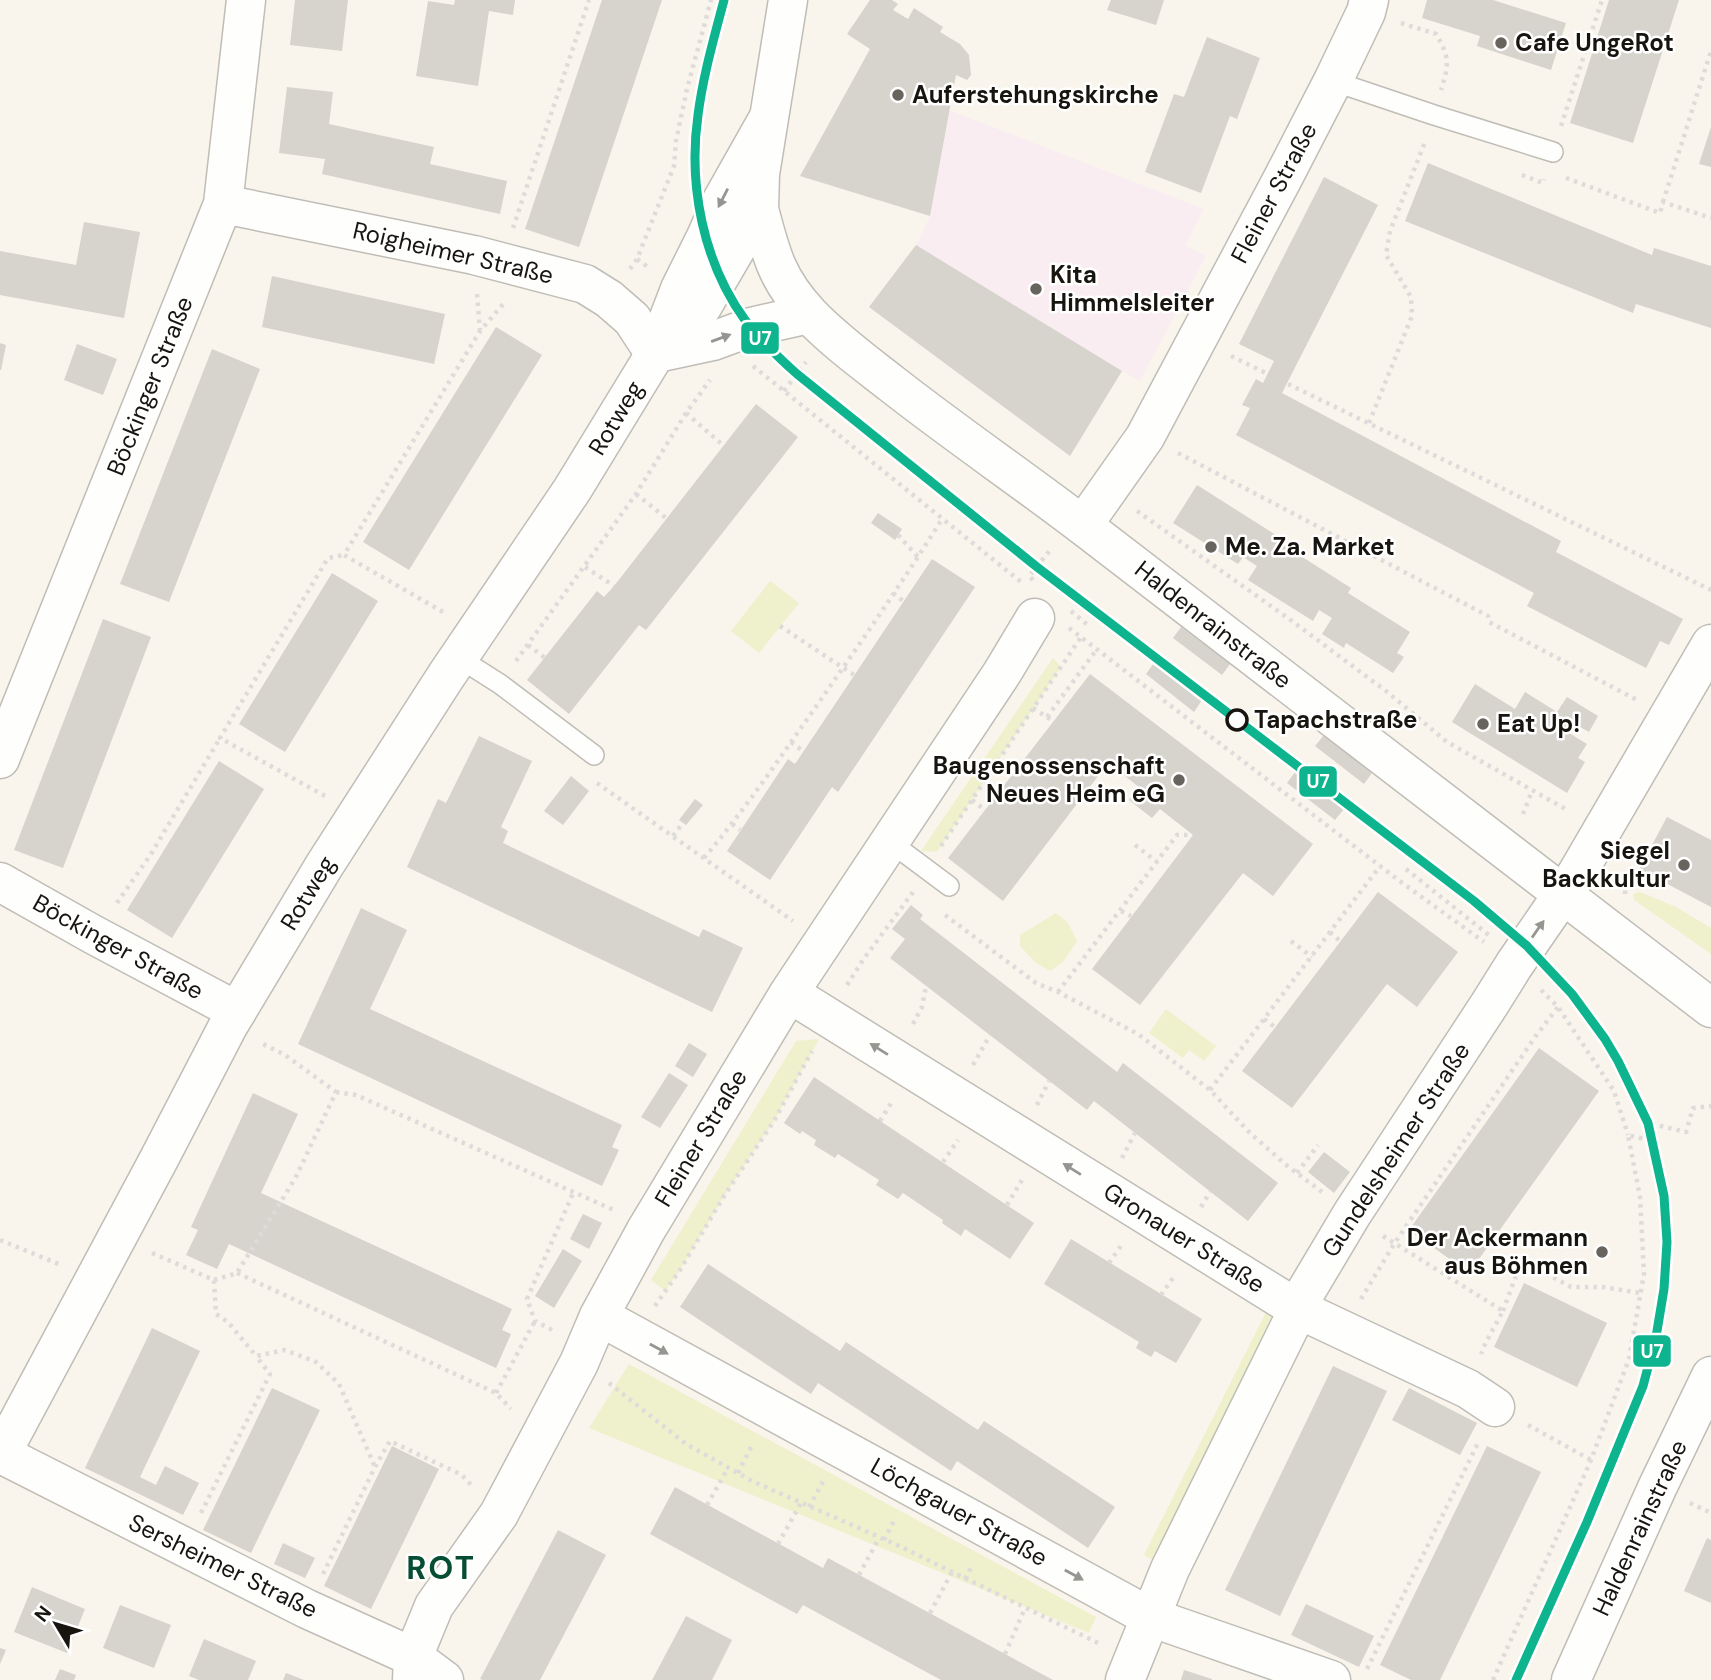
<svg xmlns="http://www.w3.org/2000/svg" width="1711" height="1680" viewBox="0 0 1711 1680" font-family="'DM Sans',sans-serif">
<style>
.education{fill:#f9edf2}
.green{fill:#eff0cc}
.building{fill:#d7d3cd}
.lines{fill:none;stroke-linecap:round;stroke-linejoin:round}
.lane-casing{stroke:#c0bdb7;stroke-width:22}
.street-casing{stroke:#c0bdb7;stroke-width:41}
.secondary-casing{stroke:#c0bdb7;stroke-width:41}
.path{stroke:#dedcda;stroke-width:4.5;stroke-dasharray:3.5 5;stroke-linecap:butt}
.lane{stroke:#fefefc;stroke-width:19}
.street{stroke:#fefefc;stroke-width:38}
.secondary{stroke:#fefefc;stroke-width:38}
.rail-1-casing{stroke:#fff;stroke-width:14}
.rail-1{stroke:#0eb48d;stroke-width:9}
.oneway{fill:#969592}
.poi-dot{fill:#67635d;stroke:#fff;stroke-width:2.5}
.stop-dot{fill:#fff;stroke:#181510;stroke-width:3.5}
.labels{text-anchor:middle;stroke-width:5;stroke-linejoin:round;paint-order:stroke}
.poi-label{font-size:24px;font-weight:bold;fill:#181510;stroke:#fff;text-anchor:start}
.street-label{font-size:24px;fill:#181510;stroke:#fff}
.stop-label{font-size:24px;font-weight:bold;fill:#181510;stroke:#fff;text-anchor:start}
.district-label{font-size:32px;font-weight:bold;letter-spacing:2px;fill:#054e33;stroke:#fff}
.line-badge{stroke:#fff;stroke-width:2.5}
.badge-label{font-size:19px;text-anchor:middle;font-weight:bold;fill:#fff}
</style>
<rect width="100%" height="100%" fill="#f9f5ec"/>
<path class="education" d="M 949,110 L 1204,209 L 1185,245 L 1206,256 L 1140,381 L 1122,371 L 1070,456 L 869,307 L 916,245 L 930,216 Z"/>
<path class="green" d="M 770,581 L 799,603 L 759,653 L 731,631 Z
M 1053,658 L 1061,667 L 937,852 L 921,851 Z
M 1640,892 L 1676,907 L 1711,928 L 1711,954 L 1634,900 L 1633,895 L 1635,893 Z
M 1056,913 L 1068,923 L 1077,941 L 1063,962 L 1050,971 L 1036,963 L 1020,946 L 1020,935 Z
M 1166,1009 L 1216,1046 L 1204,1061 L 1189,1050 L 1183,1058 L 1149,1033 Z
M 819,1039 L 774,1121 L 724,1196 L 680,1270 L 665,1291 L 651,1280 L 796,1041 Z
M 1267,1310 L 1286,1320 L 1164,1566 L 1144,1555 Z
M 629,1364 L 1096,1617 L 1089,1633 L 589,1428 Z"/>
<path class="building" d="M 295,0 L 348,0 L 342,51 L 290,45 Z
M 455,0 L 515,0 L 513,15 L 489,11 L 478,86 L 416,76 L 428,1 L 454,5 Z
M 602,0 L 662,0 L 579,247 L 525,229 Z
M 870,0 L 892,0 L 898,4 L 893,10 L 908,19 L 914,8 L 943,27 L 940,32 L 960,44 L 969,55 L 971,75 L 967,80 L 956,75 L 930,216 L 800,176 L 870,49 L 847,34 Z
M 1111,0 L 1164,0 L 1156,25 L 1107,10 Z
M 1427,0 L 1493,0 L 1566,23 L 1551,70 L 1477,46 L 1480,36 L 1422,18 Z
M 1609,0 L 1679,0 L 1633,143 L 1570,123 Z
M 1207,37 L 1260,58 L 1237,119 L 1230,116 L 1201,193 L 1145,172 L 1174,94 L 1184,97 Z
M 287,87 L 333,92 L 329,124 L 434,147 L 430,164 L 507,181 L 500,214 L 322,174 L 325,159 L 279,153 Z
M 1711,127 L 1711,167 L 1699,164 Z
M 1428,163 L 1652,255 L 1654,248 L 1711,266 L 1711,328 L 1636,304 L 1633,313 L 1405,221 Z
M 1324,177 L 1378,205 L 1282,393 L 1561,541 L 1556,552 L 1683,619 L 1669,645 L 1660,641 L 1646,668 L 1527,606 L 1534,593 L 1236,435 L 1250,408 L 1242,405 L 1256,379 L 1263,383 L 1274,361 L 1239,344 Z
M 84,222 L 140,232 L 124,318 L 0,295 L 0,251 L 76,265 Z
M 916,245 L 1122,371 L 1070,456 L 869,307 Z
M 272,276 L 445,314 L 434,364 L 262,327 Z
M 496,327 L 542,355 L 409,570 L 363,542 Z
M 0,343 L 6,345 L 1,370 L 0,370 Z
M 77,344 L 117,359 L 103,395 L 64,380 Z
M 212,349 L 260,369 L 169,602 L 120,584 Z
M 756,404 L 798,437 L 646,630 L 639,625 L 569,714 L 527,680 L 597,591 L 604,597 L 614,586 Z
M 1197,485 L 1276,535 L 1274,539 L 1351,588 L 1348,593 L 1410,632 L 1397,653 L 1404,657 L 1393,673 L 1346,643 L 1344,648 L 1322,634 L 1332,618 L 1319,610 L 1313,621 L 1248,580 L 1257,566 L 1243,557 L 1238,564 L 1173,523 Z
M 878,513 L 902,529 L 895,540 L 871,523 Z
M 932,559 L 975,587 L 838,792 L 832,787 L 770,880 L 727,851 L 788,759 L 795,764 Z
M 332,573 L 378,601 L 285,752 L 239,724 Z
M 103,619 L 151,637 L 63,868 L 14,850 Z
M 1181,627 L 1230,664 L 1222,675 L 1173,638 Z
M 1154,663 L 1202,700 L 1194,712 L 1146,674 Z
M 1090,674 L 1313,844 L 1273,896 L 1243,873 L 1140,1005 L 1092,969 L 1193,835 L 1160,809 L 1152,818 L 1129,800 L 1139,787 L 1108,763 L 1003,901 L 948,858 Z
M 1475,684 L 1515,709 L 1525,692 L 1557,712 L 1567,697 L 1598,716 L 1589,732 L 1575,724 L 1569,733 L 1587,744 L 1578,758 L 1585,762 L 1567,793 L 1452,722 Z
M 1324,735 L 1372,773 L 1364,784 L 1315,746 Z
M 479,736 L 532,761 L 501,827 L 508,831 L 503,843 L 699,937 L 703,929 L 743,948 L 712,1012 L 407,867 L 438,799 L 446,803 Z
M 219,761 L 264,789 L 172,938 L 127,910 Z
M 1295,772 L 1344,809 L 1335,820 L 1287,783 Z
M 571,776 L 589,791 L 563,825 L 544,811 Z
M 695,799 L 703,805 L 686,825 L 679,820 Z
M 1667,817 L 1711,840 L 1711,907 L 1639,869 Z
M 1378,892 L 1458,952 L 1417,1007 L 1387,984 L 1292,1108 L 1242,1071 Z
M 911,905 L 923,915 L 920,919 L 1117,1072 L 1123,1063 L 1278,1183 L 1248,1221 L 1094,1101 L 1087,1110 L 890,958 L 905,939 L 892,929 Z
M 361,908 L 407,930 L 370,1009 L 622,1125 L 612,1147 L 619,1150 L 602,1186 L 298,1044 Z
M 689,1043 L 707,1054 L 693,1077 L 675,1066 Z
M 1539,1048 L 1599,1091 L 1469,1273 L 1409,1230 Z
M 669,1073 L 688,1085 L 660,1128 L 641,1117 Z
M 814,1077 L 1034,1223 L 1010,1259 L 965,1229 L 961,1236 L 942,1223 L 943,1220 L 903,1193 L 898,1199 L 876,1185 L 879,1180 L 838,1154 L 835,1158 L 814,1145 L 816,1140 L 802,1131 L 800,1134 L 784,1123 Z
M 253,1093 L 298,1114 L 261,1193 L 512,1309 L 502,1330 L 511,1334 L 496,1368 L 229,1244 L 217,1269 L 186,1255 L 198,1230 L 191,1227 Z
M 1324,1152 L 1350,1172 L 1334,1193 L 1308,1172 Z
M 583,1214 L 602,1223 L 589,1249 L 570,1239 Z
M 1071,1239 L 1202,1319 L 1176,1363 L 1155,1351 L 1151,1357 L 1136,1348 L 1139,1342 L 1044,1284 Z
M 563,1249 L 582,1261 L 554,1308 L 535,1296 Z
M 708,1264 L 840,1351 L 846,1342 L 978,1430 L 984,1421 L 1115,1507 L 1088,1548 L 957,1461 L 951,1471 L 818,1383 L 811,1394 L 680,1307 Z
M 1524,1283 L 1607,1323 L 1577,1387 L 1494,1347 Z
M 152,1328 L 200,1351 L 140,1477 L 156,1485 L 165,1466 L 199,1483 L 183,1515 L 85,1468 Z
M 1333,1366 L 1387,1391 L 1280,1616 L 1225,1590 Z
M 272,1388 L 320,1410 L 251,1553 L 203,1530 Z
M 1409,1388 L 1477,1423 L 1460,1455 L 1392,1420 Z
M 392,1446 L 439,1469 L 371,1609 L 324,1586 Z
M 1487,1446 L 1541,1472 L 1440,1680 L 1411,1680 L 1380,1665 Z
M 675,1487 L 823,1568 L 828,1558 L 1053,1680 L 941,1680 L 803,1605 L 797,1614 L 650,1534 Z
M 558,1530 L 606,1555 L 540,1680 L 483,1680 L 480,1679 Z
M 1707,1538 L 1711,1540 L 1711,1603 L 1684,1591 Z
M 283,1543 L 315,1558 L 305,1578 L 274,1564 Z
M 32,1587 L 85,1609 L 67,1653 L 14,1632 Z
M 1306,1604 L 1374,1636 L 1359,1667 L 1291,1635 Z
M 120,1605 L 171,1625 L 154,1668 L 103,1648 Z
M 686,1616 L 732,1640 L 712,1680 L 652,1680 Z
M 204,1639 L 256,1661 L 248,1680 L 199,1680 L 189,1676 Z
M 0,1648 L 6,1650 L 0,1664 Z
M 60,1669 L 76,1675 L 74,1680 L 55,1680 Z
M 1184,1670 L 1212,1679 L 1212,1680 L 1181,1680 Z
M 286,1673 L 304,1680 L 283,1680 Z"/>
<g class="lines">
<g class="lane-casing">
<path id="lane" d="M 1333,81 L 1434,115 L 1553,152
M 459,658 L 500,684 L 594,755
M 890,842 L 949,886"/>
</g>
<g class="street-casing">
<path id="street" d="M 223,204 L 474,255 L 585,284 L 609,299 L 632,319 L 655,354
M 1083,525 L 1145,437 L 1283,178 L 1333,81 L 1366,12 L 1369,0
M 0,759 L 223,204 L 246,0
M 0,882 L 94,935 L 237,1011
M 789,993 L 1296,1308 L 1468,1389 L 1495,1407
M 599,1316 L 1150,1617 L 1331,1680
M 1,1454 L 307,1609 L 413,1657 L 444,1680
M 412,1680 L 413,1657 L 434,1606 L 499,1514 L 579,1363 L 599,1316 L 646,1230 L 789,993 L 1002,673 L 1035,618
M 1125,1680 L 1170,1569 L 1292,1322 L 1296,1308 L 1352,1214 L 1489,1005 L 1514,965 L 1576,875 L 1711,644"/>
</g>
<g class="secondary-casing">
<path id="secondary" d="M 759,209 C 771,255 777,280 810,315 C 835,341 864,362 892,384 C 957,435 1025,481 1090,531 C 1297,690 1504,849 1711,1008
M 664,346 L 685,327 L 702,307 L 759,209 L 760,174 L 788,0
M 657,353 L 713,341 L 751,327 L 809,314
M 0,1456 L 159,1159 L 228,1026 L 324,866 L 446,676 L 572,490 L 655,354 L 680,289 L 706,237 L 721,202 L 769,117
M 1571,1680 L 1657,1488 L 1711,1376"/>
</g>
<path class="path" d="M 1401,23 L 1436,34 C 1450,57 1449,65 1441,90
M 1561,126 L 1602,0
M 1522,175 L 1543,183 L 1544,179
M 1566,178 L 1660,213 L 1663,202 L 1711,218
M 1663,202 L 1711,51
M 513,228 L 589,0
M 637,259 L 648,267
M 630,269 L 637,259 L 674,166 L 676,141 L 687,89 L 711,0
M 477,294 L 480,330
M 1231,356 L 1268,374
M 753,366 L 1021,582
M 1288,384 L 1711,590
M 784,391 L 806,362
M 686,413 L 724,446
M 1369,423 L 1412,316 L 1411,297 L 1386,255 L 1390,231 L 1425,142
M 1178,453 L 1488,616 L 1489,622 L 1637,700
M 636,494 L 666,518
M 1137,511 L 1292,621 L 1386,691 L 1447,742 L 1569,811
M 898,535 L 918,557
M 585,567 L 614,586
M 1033,580 L 1029,576 L 1051,549
M 893,593 L 903,601
M 1071,611 L 1089,626
M 443,612 L 344,555 L 480,331 L 505,302
M 780,626 L 854,675
M 1069,628 L 1401,882 L 1484,942
M 528,645 L 545,658
M 516,661 L 636,494 L 686,413 L 710,380
M 1033,708 L 1053,721
M 1047,717 L 1097,649
M 791,742 L 803,751
M 597,783 L 793,921
M 325,796 L 220,738 L 328,558 L 344,555
M 972,800 L 985,810
M 1523,814 L 1532,791
M 732,824 L 740,830
M 673,836 L 683,823
M 1135,845 L 1157,862
M 941,846 L 1081,637
M 704,858 C 747,807 784,752 822,698 C 863,639 904,580 942,519
M 1406,869 L 1490,936
M 1625,894 L 1626,873
M 117,903 L 151,854 L 220,738
M 1121,911 L 1131,916
M 945,915 L 1036,983 L 1058,992 L 1138,1034 L 1210,1090 L 1249,1132 L 1285,1164 L 1322,1192
M 1330,932 L 1341,942
M 1291,941 L 1312,957
M 847,985 L 863,960 L 913,892
M 1541,990 L 1558,1007 L 1614,1091 L 1628,1135
M 1058,992 L 1177,835 L 1193,835
M 1264,1019 L 1275,1027
M 913,1024 L 922,1007 L 926,986
M 973,1065 L 990,1035
M 1210,1090 L 1380,866
M 336,1092 L 356,1095 L 616,1211
M 1037,1105 L 1049,1081
M 880,1121 L 893,1100
M 1122,1158 L 1135,1133
M 943,1162 L 958,1140
M 1297,1173 L 1318,1145
M 1007,1205 L 1022,1180
M 1201,1207 L 1210,1192
M 1383,1236 L 1503,1311 L 1486,1342 L 1481,1354
M 0,1240 L 61,1265
M 152,1253 L 214,1280 L 216,1314 L 228,1322 L 256,1356 L 285,1350 L 316,1362 L 339,1384 L 375,1467
M 1109,1263 L 1123,1243
M 237,1273 L 496,1393 L 511,1409
M 214,1280 L 237,1273 L 296,1177 L 336,1092 L 285,1055 L 261,1043
M 1161,1295 L 1175,1275
M 1361,1299 L 1394,1244 L 1535,1037 L 1558,1007
M 655,1306 L 680,1270 L 724,1196 L 774,1121 L 812,1051
M 1503,1311 L 1515,1278 L 1533,1270 L 1549,1275 L 1571,1287 L 1603,1287 L 1640,1293
M 552,1330 L 535,1321 L 527,1299 L 574,1191
M 609,1383 L 686,1444 L 752,1481 L 895,1544 L 1100,1644
M 496,1393 L 535,1321
M 1528,1425 L 1591,1460
M 738,1473 L 753,1443
M 1690,1503 L 1711,1513
M 707,1505 L 728,1468
M 809,1507 L 824,1480
M 201,1513 L 270,1374 L 256,1356
M 884,1540 L 895,1519
M 778,1544 L 801,1503
M 323,1574 L 375,1467 L 390,1441 L 462,1475 L 472,1486
M 859,1575 L 879,1538
M 965,1579 L 973,1564
M 930,1613 L 952,1572
M 1005,1654 L 1025,1608
M 1367,1669 L 1479,1441
M 1493,1680 L 1591,1460 L 1629,1359 L 1644,1274 L 1640,1197 L 1628,1135 L 1644,1139 L 1648,1123 L 1686,1132 L 1693,1108 L 1711,1106"/>
<use href="#lane" class="lane"/>
<use href="#street" class="street"/>
<use href="#secondary" class="secondary"/>
<g class="rail-1-casing">
<path id="rail-1" d="M 724,0 C 714,38 703,76 698,115 C 688,185 703,262 745,320 C 760,340 778,357 797,374 L 1037,567 L 1474,901 L 1527,946 L 1572,994 L 1605,1039 L 1618,1061 L 1648,1123 L 1664,1196 L 1667,1242 L 1664,1289 L 1656,1337 L 1643,1386 L 1587,1522 L 1516,1680"/>
</g>
<use href="#rail-1" class="rail-1"/>
</g>
<defs><path id="oneway-solid" d="M-6-.8H1V-3.2L6.5 0L1 3.2V.8H-6Z" transform="scale(1.75)"/></defs>
<g class="oneway">
<use href="#oneway-solid" transform="translate(723 198) rotate(117)"/>
<use href="#oneway-solid" transform="translate(721 338) rotate(-20)"/>
<use href="#oneway-solid" transform="translate(1538 929) rotate(-55)"/>
<use href="#oneway-solid" transform="translate(879 1049) rotate(-148)"/>
<use href="#oneway-solid" transform="translate(1072 1169) rotate(-148)"/>
<use href="#oneway-solid" transform="translate(659 1349) rotate(29)"/>
<use href="#oneway-solid" transform="translate(1074 1575) rotate(29)"/>
</g>
<g class="poi-dot">
<circle cx="1501" cy="43" r="7"/>
<circle cx="898" cy="95" r="7"/>
<circle cx="1036" cy="289" r="7"/>
<circle cx="1211" cy="547" r="7"/>
<circle cx="1483" cy="724" r="7"/>
<circle cx="1179" cy="780" r="7"/>
<circle cx="1684" cy="865" r="7"/>
<circle cx="1602" cy="1252" r="7"/>
</g>
<circle class="stop-dot" cx="1237" cy="720" r="10"/>
<g class="labels">
<g class="poi-label">
<text x="1515" y="51">Cafe UngeRot</text>
<text x="912" y="103">Auferstehungskirche</text>
<text x="1050" y="283">Kita<tspan x="1050" dy="28">Himmelsleiter</tspan></text>
<text x="1225" y="555">Me. Za. Market</text>
<text x="1497" y="732">Eat Up!</text>
<text x="1165" y="774" text-anchor="end">Baugenossenschaft<tspan x="1165" dy="28">Neues Heim eG</tspan></text>
<text x="1670" y="859" text-anchor="end">Siegel<tspan x="1670" dy="28">Backkultur</tspan></text>
<text x="1588" y="1246" text-anchor="end">Der Ackermann<tspan x="1588" dy="28">aus Böhmen</tspan></text>
</g>
<g class="street-label">
<text transform="translate(1274 193) rotate(-62)" y="8">Fleiner Straße</text>
<text transform="translate(453 253) rotate(13)" y="8">Roigheimer Straße</text>
<text transform="translate(150 386) rotate(-68)" y="8">Böckinger Straße</text>
<text transform="translate(616 418) rotate(-59)" y="8">Rotweg</text>
<text transform="translate(1213 625) rotate(38)" y="8">Haldenrainstraße</text>
<text transform="translate(308 893) rotate(-59)" y="8">Rotweg</text>
<text transform="translate(118 947) rotate(29)" y="8">Böckinger Straße</text>
<text transform="translate(701 1138) rotate(-59)" y="8">Fleiner Straße</text>
<text transform="translate(1396 1150) rotate(-57)" y="8">Gundelsheimer Straße</text>
<text transform="translate(1184 1238) rotate(32)" y="8">Gronauer Straße</text>
<text transform="translate(959 1512) rotate(29)" y="8">Löchgauer Straße</text>
<text transform="translate(1640 1528) rotate(-65)" y="8">Haldenrainstraße</text>
<text transform="translate(223 1566) rotate(26)" y="8">Sersheimer Straße</text>
</g>
<g class="stop-label">
<text x="1254" y="728">Tapachstraße</text>
</g>
<g class="district-label">
<text x="441" y="1579">ROT</text>
</g>
</g>
<g class="line-badge">
<rect x="740" y="321" width="40" height="34" rx="7" fill="#0eb48d"/>
<rect x="1298" y="765" width="40" height="33" rx="7" fill="#0eb48d"/>
<rect x="1632" y="1334" width="40" height="34" rx="7" fill="#0eb48d"/>
</g>
<g class="badge-label">
<text x="760" y="345">U7</text>
<text x="1318" y="788">U7</text>
<text x="1652" y="1358">U7</text>
</g>
<g transform="translate(56 1624) rotate(308)" stroke="#ffffff" stroke-width="5" paint-order="stroke">
<path d="M0-5L12 26L0 18L-12 26Z" fill="#181510"/>
<text y="-10" font-size="19" font-weight="bold" text-anchor="middle" fill="#181510">N</text>
</g>
</svg>
